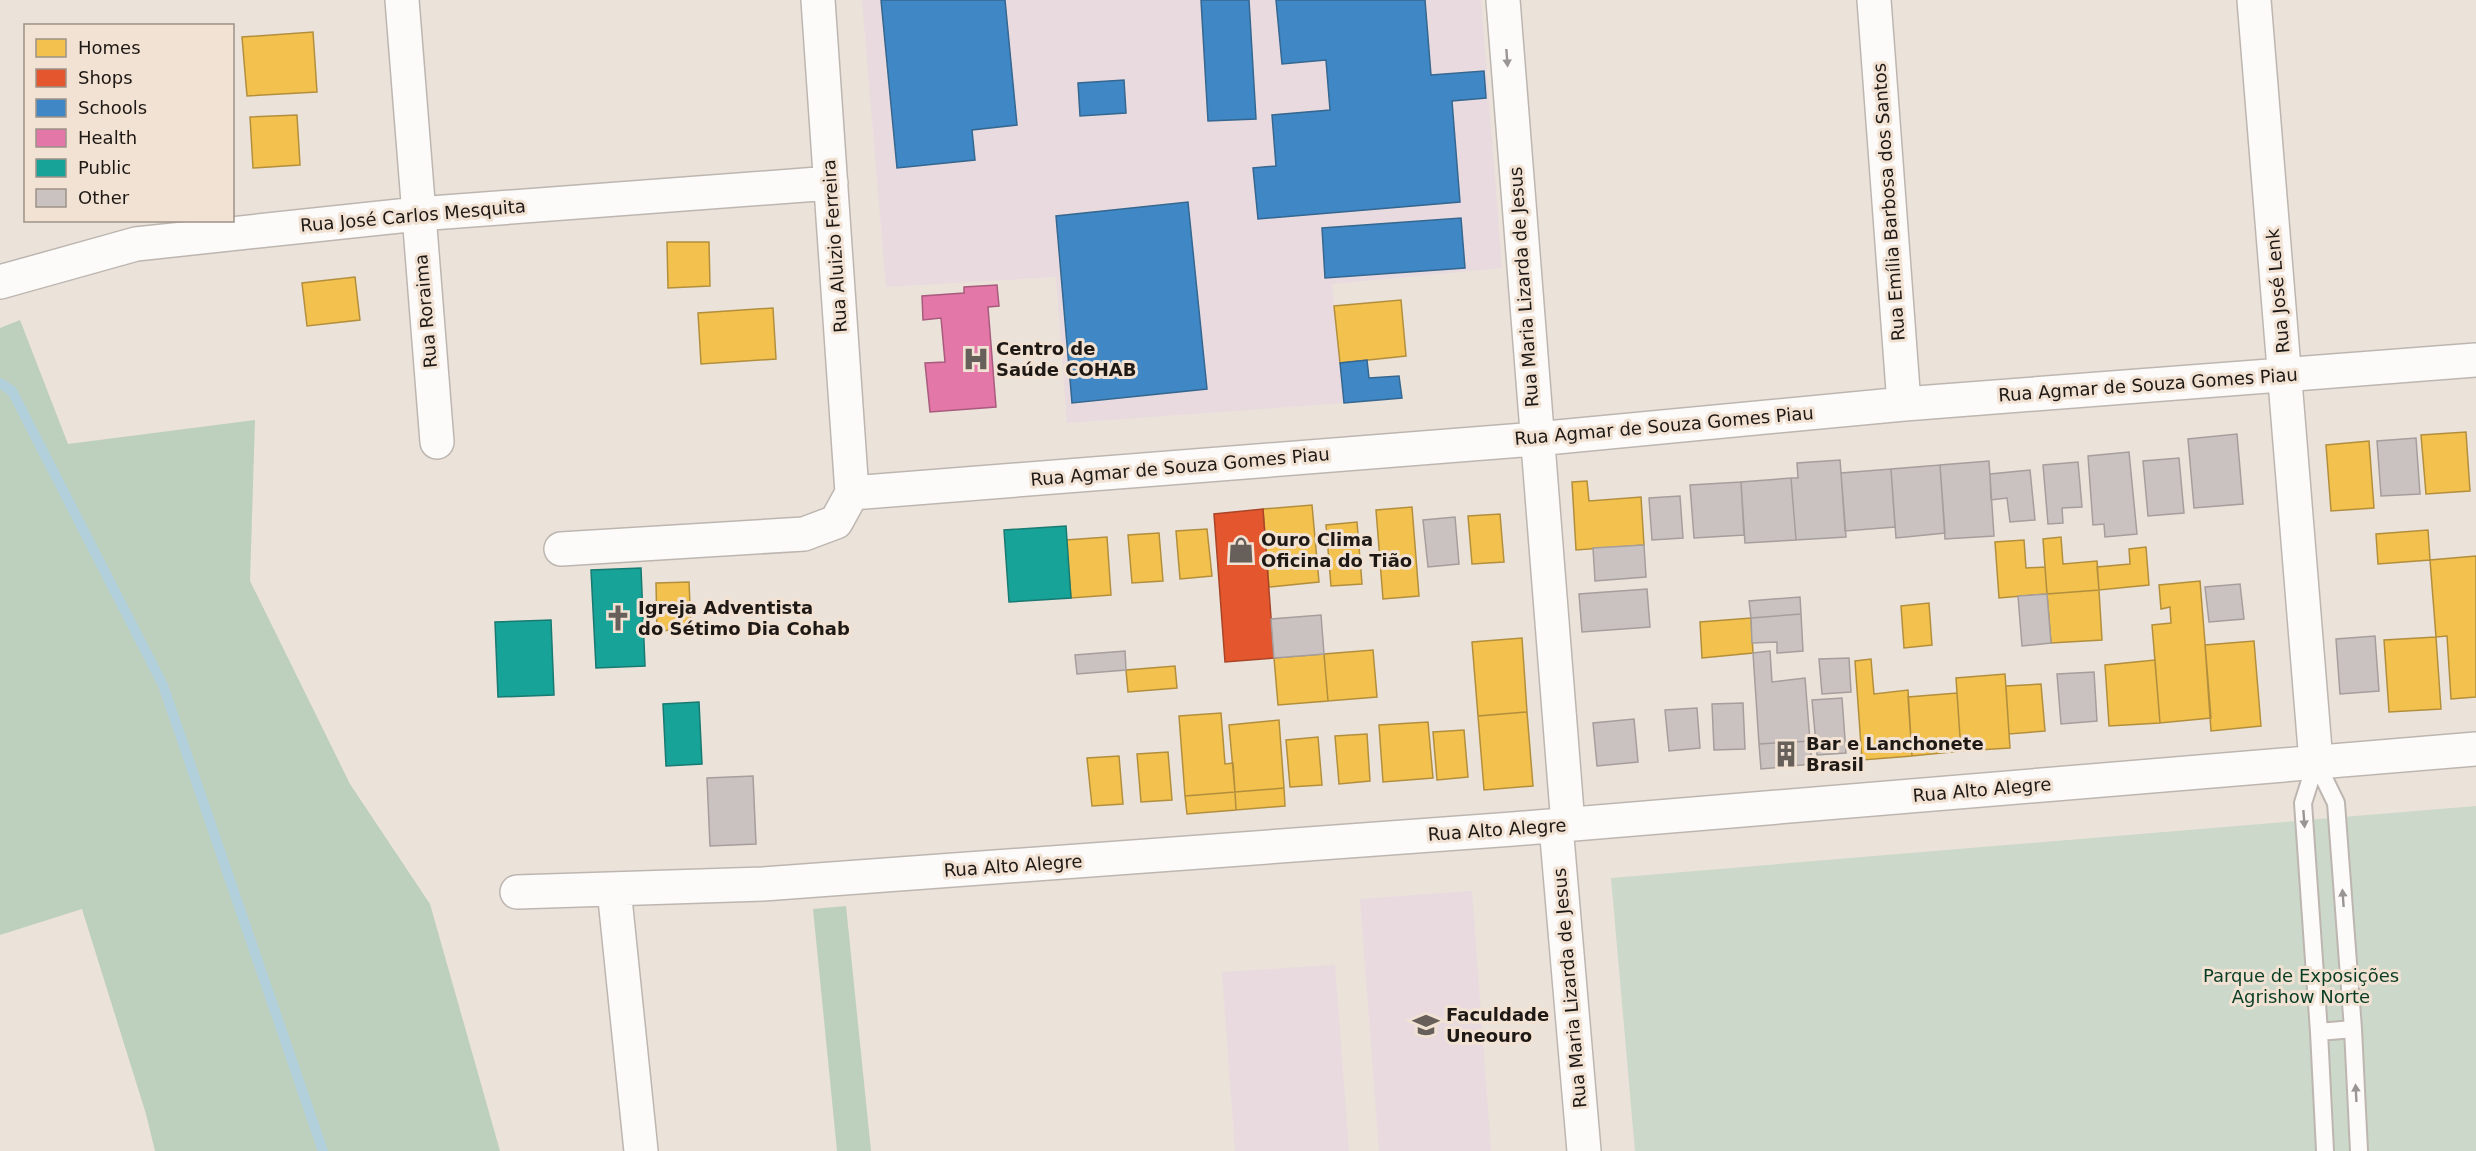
<svg xmlns="http://www.w3.org/2000/svg" width="2476" height="1151" viewBox="0 0 2476 1151" font-family="'DejaVu Sans',sans-serif">
<style>
.education{fill:#e9dadf}
.green{fill:#cbd8ca}
.forest{fill:#bdcfbd}
.homes{fill:#f2c14e;stroke:#b38f3d;stroke-width:1.5}
.shops{fill:#e4572e;stroke:#a94426;stroke-width:1.5}
.schools{fill:#3f88c5;stroke:#356790;stroke-width:1.5}
.health{fill:#e377a8;stroke:#a85b7c;stroke-width:1.5}
.public{fill:#17a398;stroke:#197a71;stroke-width:1.5}
.lines{fill:none;stroke-linecap:round;stroke-linejoin:round}
.stream{stroke:#b2d0dc;stroke-width:10}
.building{fill:#cac2c0;stroke:#a69e9c;stroke-width:1.5}
.service-casing{stroke:#bdb6b0;stroke-width:20}
.minor-casing{stroke:#bdb6b0;stroke-width:36}
.service{stroke:#fcfbf9;stroke-width:16}
.minor{stroke:#fcfbf9;stroke-width:33}
.oneway{fill:#999592}
.labels{text-anchor:middle;stroke-width:6;stroke-linejoin:round;paint-order:stroke}
.street-label{font-size:18px;fill:#1f1915;stroke:#f1e2d4}
.poi-label{font-size:18px;font-weight:bold;fill:#1f1915;stroke:#f1e2d4;text-anchor:start}
.park-label{font-size:18px;fill:#083d24;stroke:#f1e2d4}
</style>
<rect width="100%" height="100%" fill="#ebe2da"/>
<path class="education" d="M 862,0 L 1481,0 L 1502,268 L 1332,284 L 1344,403 L 1067,423 L 1056,277 L 886,287 Z
M 1472,891 L 1491,1151 L 1379,1151 L 1360,899 Z
M 1335,965 L 1349,1151 L 1235,1151 L 1222,972 Z"/>
<path class="green" d="M 2476,806 L 2476,1151 L 1635,1151 L 1611,878 Z"/>
<path class="forest" d="M 20,320 L 68,444 L 255,420 L 250,581 L 350,784 L 430,904 L 500,1151 L 155,1151 L 146,1114 L 82,909 L 0,935 L 0,328 Z
M 846,906 L 871,1151 L 837,1151 L 813,909 Z"/>
<path class="homes" d="M 313,32 L 317,92 L 247,96 L 242,37 Z
M 297,115 L 300,165 L 253,168 L 250,117 Z
M 667,242 L 709,242 L 710,286 L 668,288 Z
M 355,277 L 360,320 L 307,326 L 302,283 Z
M 1401,300 L 1406,356 L 1340,363 L 1334,306 Z
M 773,308 L 776,359 L 701,364 L 698,313 Z
M 2466,432 L 2470,491 L 2426,494 L 2421,435 Z
M 2369,441 L 2374,508 L 2331,511 L 2326,445 Z
M 1587,481 L 1589,501 L 1641,497 L 1644,545 L 1576,550 L 1572,482 Z
M 1312,505 L 1319,582 L 1269,587 L 1263,509 Z
M 1412,507 L 1419,596 L 1383,599 L 1376,510 Z
M 1500,514 L 1504,562 L 1472,564 L 1468,516 Z
M 1357,522 L 1362,584 L 1331,586 L 1326,525 Z
M 1207,529 L 1212,576 L 1180,579 L 1176,531 Z
M 2428,530 L 2430,560 L 2378,564 L 2376,534 Z
M 1159,533 L 1163,581 L 1132,583 L 1128,535 Z
M 1107,537 L 1111,595 L 1071,598 L 1066,540 Z
M 2061,537 L 2063,564 L 2097,561 L 2099,590 L 2047,594 L 2043,539 Z
M 2024,540 L 2026,568 L 2045,567 L 2047,594 L 1999,598 L 1995,542 Z
M 2146,547 L 2149,585 L 2099,590 L 2097,567 L 2130,564 L 2129,549 Z
M 2476,556 L 2476,697 L 2451,699 L 2447,636 L 2436,637 L 2430,560 Z
M 2200,581 L 2211,718 L 2160,723 L 2152,625 L 2171,623 L 2170,607 L 2161,609 L 2159,585 Z
M 689,582 L 691,629 L 657,631 L 656,583 Z
M 2099,590 L 2102,640 L 2051,643 L 2047,594 Z
M 1929,603 L 1932,645 L 1904,648 L 1901,606 Z
M 1751,618 L 1753,653 L 1702,658 L 1700,622 Z
M 2436,637 L 2441,709 L 2389,712 L 2384,640 Z
M 1522,638 L 1527,712 L 1478,716 L 1472,642 Z
M 2254,641 L 2261,726 L 2211,731 L 2205,645 Z
M 1373,650 L 1377,697 L 1328,701 L 1324,654 Z
M 1324,654 L 1328,701 L 1278,705 L 1274,658 Z
M 1871,659 L 1874,694 L 1908,690 L 1912,756 L 1862,760 L 1855,661 Z
M 2155,660 L 2160,723 L 2109,726 L 2105,665 Z
M 1175,666 L 1177,688 L 1128,692 L 1126,670 Z
M 2005,674 L 2010,748 L 1961,751 L 1956,678 Z
M 2041,684 L 2045,731 L 2009,734 L 2006,686 Z
M 1957,693 L 1961,751 L 1912,756 L 1908,697 Z
M 1527,712 L 1533,786 L 1484,790 L 1478,716 Z
M 1221,713 L 1225,764 L 1233,763 L 1235,792 L 1185,796 L 1179,716 Z
M 1279,720 L 1284,788 L 1235,792 L 1229,725 Z
M 1428,722 L 1433,778 L 1383,782 L 1379,725 Z
M 1464,730 L 1468,777 L 1437,780 L 1433,732 Z
M 1367,734 L 1370,781 L 1339,784 L 1335,736 Z
M 1318,737 L 1322,785 L 1290,787 L 1286,740 Z
M 1168,752 L 1172,800 L 1141,802 L 1137,754 Z
M 1119,756 L 1123,804 L 1092,806 L 1087,758 Z
M 1284,788 L 1285,806 L 1236,810 L 1235,792 Z
M 1235,792 L 1236,810 L 1187,814 L 1185,796 Z"/>
<path class="shops" d="M 1263,509 L 1274,658 L 1225,662 L 1214,514 Z"/>
<path class="schools" d="M 881,0 L 1005,0 L 1017,125 L 972,130 L 975,160 L 897,168 Z
M 1201,0 L 1249,0 L 1256,119 L 1208,121 Z
M 1276,0 L 1425,0 L 1431,75 L 1484,71 L 1486,98 L 1452,101 L 1460,202 L 1258,219 L 1253,168 L 1276,166 L 1272,115 L 1330,110 L 1326,60 L 1282,64 Z
M 1124,80 L 1126,113 L 1080,116 L 1078,83 Z
M 1188,202 L 1207,389 L 1072,403 L 1056,216 Z
M 1461,218 L 1465,268 L 1325,278 L 1322,228 Z
M 1367,360 L 1369,378 L 1399,376 L 1402,398 L 1344,403 L 1340,363 Z"/>
<path class="health" d="M 997,285 L 999,306 L 988,307 L 996,407 L 930,412 L 925,363 L 945,362 L 941,318 L 923,320 L 922,296 L 964,293 L 964,287 Z"/>
<path class="public" d="M 1066,526 L 1071,598 L 1009,602 L 1004,530 Z
M 641,568 L 645,666 L 596,668 L 591,570 Z
M 551,620 L 554,695 L 498,697 L 495,622 Z
M 699,702 L 702,764 L 666,766 L 663,704 Z"/>
<g class="lines">
<path class="stream" d="M 0,383 L 12,391 L 163,685 L 323,1151"/>
</g>
<path class="building" d="M 2237,434 L 2243,504 L 2194,508 L 2188,439 Z
M 2416,438 L 2420,494 L 2381,496 L 2377,441 Z
M 2129,452 L 2137,534 L 2105,537 L 2104,524 L 2093,525 L 2088,456 Z
M 2179,458 L 2184,513 L 2148,516 L 2143,461 Z
M 1840,460 L 1846,537 L 1796,540 L 1791,478 L 1798,478 L 1797,463 Z
M 1989,461 L 1994,536 L 1945,539 L 1940,465 Z
M 2078,462 L 2082,507 L 2062,508 L 2063,523 L 2048,524 L 2043,465 Z
M 1940,465 L 1945,533 L 1896,538 L 1891,469 Z
M 1891,469 L 1895,527 L 1845,531 L 1841,473 Z
M 2030,470 L 2035,520 L 2010,522 L 2007,498 L 1991,500 L 1990,474 Z
M 1791,478 L 1796,540 L 1745,543 L 1741,482 Z
M 1741,482 L 1744,535 L 1694,538 L 1690,485 Z
M 1680,496 L 1683,538 L 1652,540 L 1649,498 Z
M 1455,517 L 1459,564 L 1428,567 L 1423,520 Z
M 1644,545 L 1646,577 L 1595,581 L 1593,548 Z
M 2240,584 L 2244,619 L 2209,622 L 2205,587 Z
M 1647,589 L 1650,627 L 1582,632 L 1579,594 Z
M 2047,594 L 2051,643 L 2022,646 L 2018,596 Z
M 1800,597 L 1801,614 L 1751,618 L 1749,601 Z
M 1801,614 L 1803,651 L 1777,653 L 1777,642 L 1752,643 L 1751,618 Z
M 1321,615 L 1324,654 L 1274,658 L 1271,619 Z
M 2375,636 L 2379,691 L 2340,694 L 2336,639 Z
M 1125,651 L 1126,670 L 1077,674 L 1075,655 Z
M 1770,651 L 1772,682 L 1805,678 L 1810,741 L 1759,744 L 1753,653 Z
M 1849,658 L 1851,692 L 1822,694 L 1819,659 Z
M 2094,672 L 2097,721 L 2061,724 L 2057,674 Z
M 1842,698 L 1846,753 L 1817,755 L 1812,700 Z
M 1743,703 L 1745,749 L 1714,750 L 1712,704 Z
M 1697,708 L 1700,748 L 1669,751 L 1665,710 Z
M 1634,719 L 1638,762 L 1597,766 L 1593,723 Z
M 1810,741 L 1812,764 L 1761,769 L 1759,744 Z
M 753,776 L 756,844 L 710,846 L 707,778 Z"/>
<g class="lines">
<g class="service-casing">
<path id="service" d="M 2316,762 L 2336,803 L 2353,1029 L 2359,1151
M 2316,762 L 2303,803 L 2319,1032 L 2325,1151
M 2319,1032 L 2353,1029"/>
</g>
<g class="minor-casing">
<path id="minor" d="M 402,0 L 437,442
M 818,0 L 852,493
M 1503,0 L 1568,825
M 1874,0 L 1904,404
M 2254,0 L 2316,762
M 0,282 L 136,244 L 418,214 L 831,183
M 852,493 L 1536,439 L 1904,404 L 2476,360
M 561,549 L 804,534 L 836,522 L 852,493
M 1556,826 L 1584,1151
M 614,889 L 641,1151
M 517,892 L 763,884 L 1513,829 L 2476,749"/>
</g>
<use href="#service" class="service"/>
<use href="#minor" class="minor"/>
</g>
<defs><path id="oneway-solid" d="M-6-.8H1V-3.2L6.5 0L1 3.2V.8H-6Z" transform="scale(1.5)"/></defs>
<g class="oneway">
<use href="#oneway-solid" transform="translate(1507 58) rotate(86)"/>
<use href="#oneway-solid" transform="translate(2304 819) rotate(86)"/>
<use href="#oneway-solid" transform="translate(2343 898) rotate(-94)"/>
<use href="#oneway-solid" transform="translate(2356 1093) rotate(-93)"/>
</g>
<defs>
<g id="hospital-bare" transform="scale(2.07)"><path d="M-5-5h3v3.5h4V-5h3V5h-3V1.5h-4V5h-3Z" fill="#665f5a" stroke="#f1e2d4" stroke-width="2.5" paint-order="stroke"/></g>
<g id="shop-bare" transform="scale(2.07)"><path d="M-5-2.5h2.3a2.7 3.5 0 0 1 5.4 0H5L5.5 6h-11ZM-1.5-2.5h3a1.5 2.3 0 0 0-3 0Z" fill="#665f5a" stroke="#f1e2d4" stroke-width="2.5" paint-order="stroke"/></g>
<g id="church-bare" transform="scale(2.07)"><path d="M-1.2-6h2.4v3.5h3.3v2.4h-3.3V6h-2.4V-.1h-3.3v-2.4h3.3Z" fill="#665f5a" stroke="#f1e2d4" stroke-width="2.5" paint-order="stroke"/></g>
<g id="building-bare" transform="scale(2.07)"><path d="M-4-6H4V6H1V3H-1V6H-4ZM-2.5-4.3h1.7v1.8h-1.7ZM.8-4.3h1.7v1.8H.8ZM-2.5-1h1.7V.8h-1.7ZM.8-1h1.7V.8H.8Z" fill="#665f5a" stroke="#f1e2d4" stroke-width="2.5" paint-order="stroke"/></g>
<g id="university-bare" transform="scale(2.07)"><path d="M0-5L7-2L0 1L-7-2ZM-4 1L0 2.5L4 1V4Q0 6-4 4Z" fill="#665f5a" stroke="#f1e2d4" stroke-width="2.5" paint-order="stroke"/></g>
</defs>
<g fill-rule="evenodd">
<use href="#hospital-bare" x="976" y="359"/>
<use href="#shop-bare" x="1241" y="550"/>
<use href="#church-bare" x="618" y="618"/>
<use href="#building-bare" x="1786" y="754"/>
<use href="#university-bare" x="1426" y="1025"/>
</g>
<g class="labels">
<g class="street-label">
<text transform="translate(1889 202) rotate(-94)" y="6">Rua Emília Barbosa dos Santos</text>
<text transform="translate(413 216) rotate(-5)" y="6">Rua José Carlos Mesquita</text>
<text transform="translate(835 246) rotate(-94)" y="6">Rua Aluizio Ferreira</text>
<text transform="translate(1524 287) rotate(-94)" y="6">Rua Maria Lizarda de Jesus</text>
<text transform="translate(2278 291) rotate(-95)" y="6">Rua José Lenk</text>
<text transform="translate(426 311) rotate(-95)" y="6">Rua Roraima</text>
<text transform="translate(2148 385) rotate(-4)" y="6">Rua Agmar de Souza Gomes Piau</text>
<text transform="translate(1664 426) rotate(-5)" y="6">Rua Agmar de Souza Gomes Piau</text>
<text transform="translate(1180 467) rotate(-5)" y="6">Rua Agmar de Souza Gomes Piau</text>
<text transform="translate(1982 790) rotate(-5)" y="6">Rua Alto Alegre</text>
<text transform="translate(1497 830) rotate(-4)" y="6">Rua Alto Alegre</text>
<text transform="translate(1013 866) rotate(-4)" y="6">Rua Alto Alegre</text>
<text transform="translate(1570 988) rotate(-95)" y="6">Rua Maria Lizarda de Jesus</text>
</g>
<g class="poi-label">
<text x="996" y="355">Centro de<tspan x="996" dy="21">Saúde COHAB</tspan></text>
<text x="1261" y="546">Ouro Clima<tspan x="1261" dy="21">Oficina do Tião</tspan></text>
<text x="638" y="614">Igreja Adventista<tspan x="638" dy="21">do Sétimo Dia Cohab</tspan></text>
<text x="1806" y="750">Bar e Lanchonete<tspan x="1806" dy="21">Brasil</tspan></text>
<text x="1446" y="1021">Faculdade<tspan x="1446" dy="21">Uneouro</tspan></text>
</g>
<g class="park-label">
<text x="2301" y="982">Parque de Exposições<tspan x="2301" dy="21">Agrishow Norte</tspan></text>
</g>
</g>
<rect x="24" y="24" width="210" height="198" fill="#f1e2d4" stroke="#9d9288" stroke-width="1.5"/>
<rect x="36" y="39" width="30" height="18" fill="#f2c14e" stroke="#9d9288" stroke-width="1.5"/>
<text x="78" y="54" font-size="18" fill="#1f1915">Homes</text>
<rect x="36" y="69" width="30" height="18" fill="#e4572e" stroke="#9d9288" stroke-width="1.5"/>
<text x="78" y="84" font-size="18" fill="#1f1915">Shops</text>
<rect x="36" y="99" width="30" height="18" fill="#3f88c5" stroke="#9d9288" stroke-width="1.5"/>
<text x="78" y="114" font-size="18" fill="#1f1915">Schools</text>
<rect x="36" y="129" width="30" height="18" fill="#e377a8" stroke="#9d9288" stroke-width="1.5"/>
<text x="78" y="144" font-size="18" fill="#1f1915">Health</text>
<rect x="36" y="159" width="30" height="18" fill="#17a398" stroke="#9d9288" stroke-width="1.5"/>
<text x="78" y="174" font-size="18" fill="#1f1915">Public</text>
<rect x="36" y="189" width="30" height="18" fill="#cac2c0" stroke="#9d9288" stroke-width="1.5"/>
<text x="78" y="204" font-size="18" fill="#1f1915">Other</text>
</svg>
